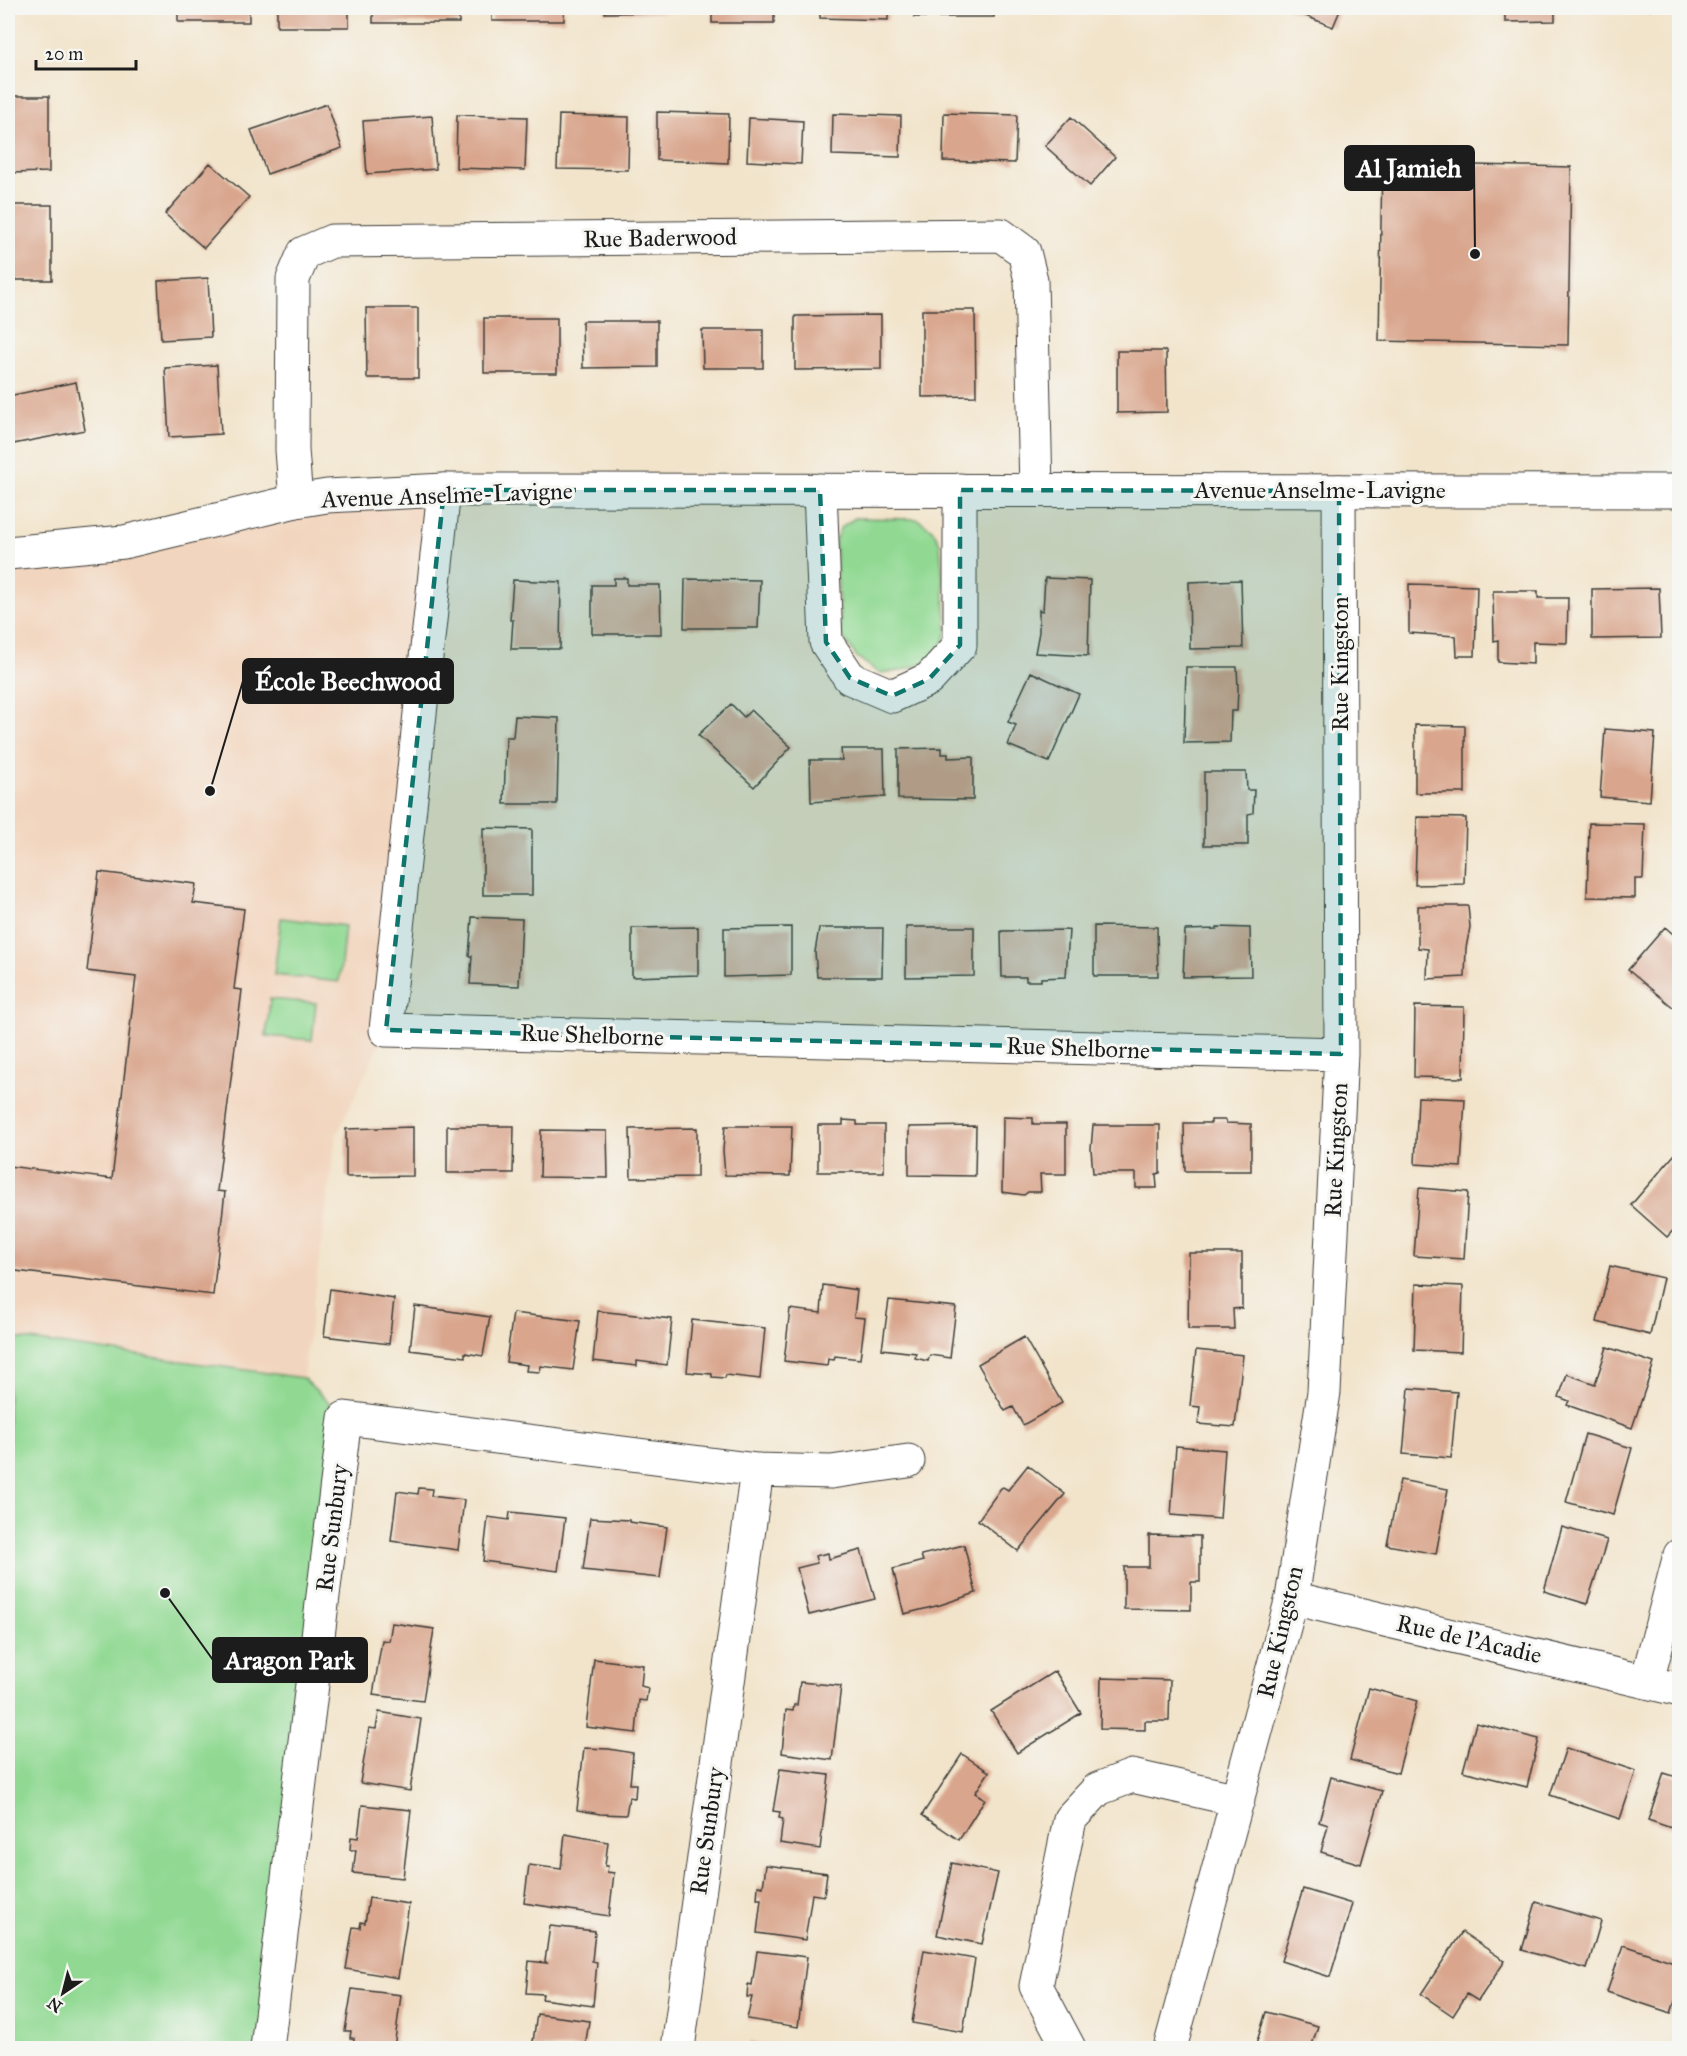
<svg xmlns="http://www.w3.org/2000/svg" width="1687" height="2056" viewBox="0 0 1687 2056" font-family="'IM FELL Great Primer',serif">
<style>
.built{fill:#f2d5be}
.green{fill:#91d993;stroke:#567a58;stroke-width:1.5}
.building{fill:#d9a68d}
.lines{fill:none;stroke-linecap:round;stroke-linejoin:round}
.street-casing{stroke:#3c3a36;stroke-width:35}
.secondary-casing{stroke:#3c3a36;stroke-width:35}
.street{stroke:#fff;stroke-width:33}
.secondary{stroke:#fff;stroke-width:33}
.marked{fill:#0f766e;fill-opacity:0.2;stroke:#0f766e;stroke-width:4.5;stroke-dasharray:12 8;stroke-linejoin:round}
.labels{text-anchor:middle;stroke-width:6;stroke-linejoin:round;paint-order:stroke}
.street-label{font-size:24px;fill:#1c1c1c;stroke:#f6f6f2}
.leader{fill:none;stroke:#1c1c1c;stroke-width:2}
.callout-dot{fill:#1c1c1c;stroke:#f6f6f2;stroke-width:2}
.callout{fill:#1c1c1c;stroke:#1c1c1c;stroke-width:2}
.callout-label{font-size:26px;text-anchor:middle;font-weight:bold;fill:#fff}
</style>
<rect width="100%" height="100%" fill="#f6f6f2"/>
<filter id="ink" filterUnits="userSpaceOnUse"><feTurbulence type="fractalNoise" baseFrequency=".0167" numOctaves="2"/><feDisplacementMap in="SourceGraphic" scale="12" xChannelSelector="R" yChannelSelector="G"/><feConvolveMatrix kernelMatrix="1 2 1 2 8 2 1 2 1" color-interpolation-filters="sRGB"/></filter>
<filter id="wash" filterUnits="userSpaceOnUse"><feTurbulence type="fractalNoise" baseFrequency=".008" numOctaves="4" result="noise"/><feDisplacementMap in="SourceGraphic" scale="24" xChannelSelector="R" yChannelSelector="G"/><feGaussianBlur stdDeviation="1.35" result="paint"/><feColorMatrix in="noise" values="0 0 0 0 0 0 0 0 0 0 0 0 0 0 0 0 0 1.4 0 .05"/><feComposite in="paint" operator="in"/></filter>
<g filter="url(#wash)">
<rect width="100%" height="100%" fill="#f2e4cb"/>
<path class="built" d="M 444,490 L 386,1030 L 336,1136 L 303,1378 L 8,1337 L 8,553 Z"/>
<path class="green" d="M 855,518 L 917,519 L 932,529 L 940,543 L 947,631 L 942,647 L 926,662 L 901,671 L 879,673 L 857,657 L 841,635 L 835,540 L 841,527 Z
M 281,918 L 345,926 L 339,982 L 274,975 Z
M 270,999 L 316,1003 L 312,1040 L 266,1036 Z
M 8,1337 L 303,1378 L 345,1418 L 267,2048 L 8,2048 Z"/>
<g id="blocks">
<path class="building" d="M 92,8 L 160,8 L 160,10 L 92,10 Z
M 178,8 L 249,8 L 249,22 L 178,22 Z
M 277,8 L 349,8 L 349,27 L 277,27 Z
M 373,8 L 459,8 L 459,23 L 373,23 Z
M 492,8 L 564,8 L 564,21 L 492,21 Z
M 605,8 L 674,8 L 674,12 L 605,13 Z
M 712,8 L 774,8 L 774,23 L 712,23 Z
M 820,8 L 888,8 L 888,20 L 820,18 Z
M 914,8 L 994,8 L 994,17 L 914,17 Z
M 1286,8 L 1341,8 L 1333,27 Z
M 1389,8 L 1455,8 L 1455,11 L 1389,11 Z
M 1505,8 L 1555,8 L 1555,21 L 1505,22 Z
M 1582,8 L 1650,8 L 1650,10 L 1582,11 Z
M 8,96 L 49,96 L 49,172 L 8,173 Z
M 327,104 L 342,148 L 267,174 L 251,130 Z
M 657,112 L 729,114 L 728,163 L 657,160 Z
M 944,113 L 1017,115 L 1015,163 L 943,161 Z
M 833,114 L 901,116 L 900,157 L 832,155 Z
M 457,115 L 527,117 L 525,170 L 456,168 Z
M 559,115 L 629,117 L 628,170 L 557,169 Z
M 432,116 L 436,169 L 367,174 L 363,121 Z
M 1071,117 L 1115,157 L 1090,186 L 1045,146 Z
M 749,118 L 803,121 L 801,164 L 747,161 Z
M 210,163 L 249,197 L 204,248 L 165,214 Z
M 1382,163 L 1571,167 L 1568,345 L 1379,341 Z
M 8,205 L 52,205 L 52,280 L 8,280 Z
M 208,278 L 211,337 L 161,340 L 158,281 Z
M 366,308 L 418,308 L 418,378 L 367,378 Z
M 922,310 L 975,310 L 976,396 L 922,397 Z
M 881,315 L 881,369 L 795,370 L 795,316 Z
M 484,318 L 557,318 L 557,373 L 484,373 Z
M 582,321 L 657,321 L 657,367 L 583,368 Z
M 702,330 L 763,330 L 763,368 L 703,368 Z
M 1117,351 L 1166,351 L 1167,412 L 1117,413 Z
M 217,365 L 221,434 L 169,437 L 165,368 Z
M 76,382 L 85,430 L 8,445 L 8,396 Z
M 614,578 L 627,578 L 627,585 L 660,585 L 661,634 L 592,634 L 592,585 L 614,585 Z
M 1045,578 L 1090,580 L 1088,656 L 1035,653 L 1039,632 L 1039,610 L 1043,611 Z
M 685,579 L 760,580 L 758,628 L 684,628 Z
M 513,580 L 561,582 L 560,649 L 511,649 L 513,620 L 510,620 Z
M 1241,580 L 1243,648 L 1190,649 L 1189,582 Z
M 1409,584 L 1477,586 L 1475,656 L 1457,656 L 1456,636 L 1409,633 Z
M 1659,588 L 1661,638 L 1592,639 L 1592,589 Z
M 1493,591 L 1538,591 L 1538,598 L 1568,598 L 1567,643 L 1533,642 L 1533,664 L 1498,662 L 1498,640 L 1494,641 Z
M 1186,667 L 1237,667 L 1238,689 L 1237,711 L 1231,711 L 1230,742 L 1184,743 Z
M 1031,672 L 1079,694 L 1049,762 L 1008,745 L 1016,725 L 1008,722 Z
M 731,704 L 744,717 L 751,710 L 791,747 L 754,787 L 698,735 Z
M 515,716 L 559,718 L 557,804 L 504,804 L 506,737 L 513,737 Z
M 1415,725 L 1465,726 L 1465,793 L 1415,793 Z
M 1605,729 L 1655,733 L 1650,801 L 1600,797 Z
M 942,748 L 942,754 L 948,754 L 948,758 L 973,757 L 973,800 L 898,799 L 898,749 Z
M 841,749 L 884,749 L 885,797 L 811,802 L 810,760 L 842,760 Z
M 1204,772 L 1246,772 L 1247,790 L 1254,790 L 1253,813 L 1248,814 L 1248,845 L 1204,845 Z
M 1417,817 L 1466,818 L 1464,884 L 1415,885 Z
M 1589,823 L 1645,824 L 1643,879 L 1635,879 L 1635,898 L 1587,897 Z
M 483,828 L 532,829 L 532,895 L 483,895 Z
M 99,872 L 196,884 L 193,903 L 244,909 L 234,989 L 242,990 L 217,1191 L 225,1192 L 213,1295 L 8,1270 L 8,1166 L 112,1179 L 136,977 L 87,971 Z
M 1418,906 L 1468,906 L 1470,927 L 1466,948 L 1465,977 L 1427,979 L 1428,949 L 1418,948 Z
M 472,917 L 522,919 L 519,986 L 470,984 L 472,956 L 469,956 Z
M 1094,926 L 1157,927 L 1158,976 L 1094,976 Z
M 698,927 L 698,975 L 632,977 L 632,928 Z
M 791,927 L 791,975 L 724,977 L 724,928 Z
M 906,927 L 974,927 L 974,976 L 906,977 Z
M 1217,927 L 1250,928 L 1251,976 L 1183,977 L 1185,930 L 1217,929 Z
M 1665,927 L 1680,940 L 1680,1013 L 1628,970 Z
M 819,928 L 883,928 L 882,977 L 817,977 L 815,952 Z
M 1069,930 L 1066,977 L 1041,978 L 1041,981 L 1026,981 L 1026,977 L 1002,977 L 1001,931 Z
M 1415,1006 L 1464,1007 L 1463,1078 L 1414,1077 Z
M 1418,1097 L 1465,1099 L 1461,1167 L 1415,1164 Z
M 1003,1117 L 1033,1118 L 1033,1124 L 1066,1124 L 1066,1174 L 1040,1174 L 1041,1192 L 1028,1192 L 1024,1195 L 1002,1192 Z
M 843,1120 L 857,1121 L 857,1125 L 884,1125 L 884,1172 L 818,1172 L 818,1125 L 843,1125 Z
M 1211,1120 L 1225,1120 L 1226,1123 L 1251,1124 L 1251,1171 L 1185,1171 L 1184,1123 L 1211,1123 Z
M 1093,1125 L 1160,1125 L 1160,1173 L 1156,1174 L 1157,1188 L 1136,1188 L 1136,1173 L 1093,1173 L 1091,1149 Z
M 447,1126 L 514,1126 L 513,1173 L 447,1173 Z
M 725,1126 L 792,1126 L 790,1176 L 725,1175 L 723,1150 Z
M 976,1126 L 975,1176 L 909,1175 L 909,1127 Z
M 413,1127 L 413,1176 L 346,1177 L 346,1129 Z
M 697,1128 L 697,1177 L 631,1178 L 630,1129 Z
M 541,1130 L 607,1131 L 608,1178 L 540,1177 Z
M 1675,1154 L 1680,1158 L 1680,1223 L 1667,1237 L 1631,1205 Z
M 1419,1188 L 1468,1192 L 1464,1259 L 1414,1256 Z
M 1189,1253 L 1242,1253 L 1242,1308 L 1233,1309 L 1234,1329 L 1188,1329 Z
M 1610,1266 L 1663,1278 L 1650,1335 L 1597,1322 Z
M 1416,1284 L 1463,1286 L 1461,1352 L 1414,1350 Z
M 823,1285 L 857,1290 L 854,1317 L 865,1318 L 860,1359 L 835,1356 L 834,1360 L 828,1359 L 827,1366 L 784,1361 L 790,1309 L 821,1313 Z
M 330,1289 L 394,1299 L 389,1344 L 324,1336 Z
M 889,1300 L 956,1307 L 950,1358 L 930,1355 L 928,1361 L 915,1358 L 916,1353 L 882,1349 Z
M 415,1306 L 490,1317 L 483,1356 L 465,1353 L 465,1357 L 410,1350 Z
M 598,1311 L 672,1319 L 667,1365 L 637,1361 L 637,1366 L 593,1361 Z
M 513,1313 L 580,1321 L 573,1370 L 541,1366 L 540,1372 L 526,1371 L 527,1365 L 506,1362 Z
M 692,1320 L 765,1328 L 760,1379 L 726,1375 L 725,1378 L 712,1377 L 712,1374 L 687,1372 Z
M 1024,1337 L 1062,1403 L 1023,1425 L 1013,1407 L 1005,1411 L 978,1364 Z
M 1607,1347 L 1654,1363 L 1632,1428 L 1567,1405 L 1569,1401 L 1559,1397 L 1567,1374 L 1595,1384 Z
M 1196,1350 L 1243,1355 L 1235,1427 L 1198,1424 L 1200,1407 L 1190,1406 Z
M 1409,1388 L 1457,1392 L 1451,1458 L 1403,1454 Z
M 1585,1434 L 1632,1448 L 1613,1515 L 1566,1502 Z
M 1176,1446 L 1225,1450 L 1220,1519 L 1171,1515 Z
M 1028,1465 L 1065,1494 L 1018,1551 L 978,1520 L 1001,1488 L 1003,1487 L 1008,1490 Z
M 1400,1480 L 1448,1489 L 1436,1554 L 1387,1545 Z
M 419,1488 L 432,1489 L 431,1496 L 464,1500 L 458,1550 L 391,1541 L 397,1491 L 418,1494 Z
M 510,1512 L 565,1518 L 558,1571 L 483,1561 L 488,1517 L 509,1520 Z
M 590,1518 L 629,1520 L 629,1522 L 667,1527 L 660,1578 L 583,1570 Z
M 1562,1527 L 1607,1540 L 1587,1604 L 1544,1591 Z
M 1149,1535 L 1200,1536 L 1200,1582 L 1191,1582 L 1191,1610 L 1124,1609 L 1124,1567 L 1149,1567 Z
M 964,1545 L 976,1593 L 940,1605 L 904,1614 L 893,1569 L 923,1561 L 921,1555 Z
M 861,1550 L 875,1599 L 809,1615 L 797,1568 L 817,1563 L 815,1556 L 828,1553 L 829,1559 Z
M 392,1623 L 434,1629 L 423,1701 L 373,1695 L 382,1640 L 389,1641 Z
M 594,1659 L 643,1665 L 641,1686 L 648,1688 L 646,1701 L 639,1700 L 636,1733 L 586,1727 Z
M 1055,1671 L 1081,1713 L 1017,1753 L 991,1711 Z
M 1101,1678 L 1170,1680 L 1169,1721 L 1145,1721 L 1145,1730 L 1100,1729 Z
M 800,1682 L 841,1686 L 832,1760 L 782,1753 L 786,1710 L 793,1711 L 794,1705 L 797,1705 Z
M 1369,1688 L 1417,1701 L 1398,1773 L 1350,1760 Z
M 379,1712 L 421,1719 L 410,1791 L 360,1783 L 369,1728 L 376,1729 Z
M 1476,1723 L 1539,1739 L 1527,1787 L 1463,1771 Z
M 584,1748 L 609,1749 L 633,1753 L 630,1784 L 636,1784 L 635,1798 L 629,1797 L 626,1815 L 600,1814 L 577,1810 Z
M 1566,1748 L 1636,1771 L 1620,1819 L 1550,1795 Z
M 962,1754 L 989,1772 L 975,1793 L 985,1799 L 959,1840 L 922,1815 Z
M 780,1769 L 829,1775 L 820,1849 L 780,1843 L 783,1819 L 779,1818 L 780,1812 L 773,1811 Z
M 1664,1773 L 1680,1778 L 1680,1831 L 1648,1820 Z
M 1331,1777 L 1382,1791 L 1361,1864 L 1321,1852 L 1328,1825 L 1319,1822 Z
M 362,1805 L 411,1810 L 403,1878 L 353,1873 L 356,1850 L 350,1850 L 351,1837 L 358,1838 Z
M 565,1834 L 608,1842 L 605,1866 L 608,1866 L 607,1872 L 614,1873 L 609,1916 L 524,1903 L 529,1865 L 561,1869 Z
M 952,1863 L 998,1873 L 982,1944 L 937,1935 Z
M 766,1865 L 827,1873 L 824,1896 L 812,1894 L 805,1940 L 757,1933 L 761,1899 L 757,1899 L 758,1886 L 763,1887 Z
M 1303,1889 L 1352,1904 L 1330,1977 L 1281,1961 Z
M 369,1898 L 409,1904 L 398,1978 L 346,1969 L 353,1927 L 360,1928 L 361,1922 L 365,1923 Z
M 1536,1902 L 1601,1921 L 1587,1969 L 1522,1950 Z
M 550,1926 L 595,1931 L 592,1961 L 597,1962 L 593,2006 L 542,1999 L 543,1994 L 526,1993 L 529,1961 L 547,1963 L 545,1961 Z
M 1462,1932 L 1505,1961 L 1478,2001 L 1467,1994 L 1453,2016 L 1421,1994 Z
M 1623,1945 L 1680,1964 L 1680,1987 L 1671,2013 L 1607,1992 Z
M 924,1950 L 975,1959 L 963,2032 L 912,2023 Z
M 757,1951 L 807,1957 L 798,2027 L 747,2019 L 752,1997 L 747,1997 L 748,1984 L 752,1985 Z
M 352,1989 L 401,1995 L 394,2048 L 353,2048 L 354,2038 L 350,2038 L 351,2031 L 345,2031 Z
M 1266,2012 L 1318,2026 L 1311,2048 L 1255,2048 Z
M 537,2014 L 589,2021 L 585,2048 L 532,2048 Z
M 750,2042 L 783,2047 L 783,2048 L 749,2048 Z"/>
</g>
</g>
<g filter="url(#ink)">
<use href="#blocks" fill-opacity="0" stroke="#3c3a36" stroke-width="1.5"/>
<g class="lines">
<g class="street-casing">
<path id="street" d="M 444,490 L 386,1030 L 1341,1054
M 820,490 L 826,642 L 850,678 L 892,696 L 929,679 L 960,645 L 960,490
M 296,501 L 292,450 L 293,279 L 304,253 L 332,241 L 1001,235 L 1024,252 L 1031,280 L 1036,490
M 1292,1598 L 1680,1690
M 1647,1681 L 1680,1555
M 267,2048 L 345,1418 L 757,1470 L 831,1472 L 908,1461
M 678,2048 L 757,1470
M 1069,2048 L 1036,1986 L 1070,1819 L 1098,1789 L 1132,1776 L 1238,1800
M 1170,2048 L 1292,1598 L 1324,1392 L 1341,1054 L 1339,491"/>
</g>
<g class="secondary-casing">
<path id="secondary" d="M 8,553 L 124,542 L 296,501 L 327,496 L 444,490 L 1680,491"/>
</g>
<use href="#street" class="street"/>
<use href="#secondary" class="secondary"/>
</g>
</g>
<path class="marked" d="M 444,490 L 820,490 L 826,642 L 850,678 L 892,696 L 929,679 L 960,645 L 960,490 L 1339,491 L 1341,1054 L 386,1030 Z"/>
<g class="labels">
<g class="street-label">
<text transform="translate(660 238) rotate(-1)" y="8">Rue Baderwood</text>
<text x="1320" y="498">Avenue Anselme-Lavigne</text>
<text transform="translate(447 495) rotate(-2)" y="8">Avenue Anselme-Lavigne</text>
<text transform="translate(1340 664) rotate(-90)" y="8">Rue Kingston</text>
<text transform="translate(592 1035) rotate(2)" y="8">Rue Shelborne</text>
<text transform="translate(1078 1048) rotate(2)" y="8">Rue Shelborne</text>
<text transform="translate(1336 1150) rotate(-87)" y="8">Rue Kingston</text>
<text transform="translate(332 1528) rotate(-83)" y="8">Rue Sunbury</text>
<text transform="translate(1280 1632) rotate(-77)" y="8">Rue Kingston</text>
<text transform="translate(1469 1639) rotate(13)" y="8">Rue de l'Acadie</text>
<text transform="translate(707 1831) rotate(-82)" y="8">Rue Sunbury</text>
</g>
</g>
<path class="leader" d="M1475 254L1474 168M210 791L243 681M165 1593L213 1660"/>
<g class="callout-dot">
<circle cx="1475" cy="254" r="6"/>
<circle cx="210" cy="791" r="6"/>
<circle cx="165" cy="1593" r="6"/>
</g>
<g class="callout">
<rect x="1345" y="146" width="129" height="44" rx="6"/>
<rect x="243" y="659" width="210" height="44" rx="6"/>
<rect x="213" y="1638" width="154" height="44" rx="6"/>
</g>
<g class="callout-label">
<text x="1409" y="177">Al Jamieh</text>
<text x="348" y="690">École Beechwood</text>
<text x="290" y="1669">Aragon Park</text>
</g>
<rect width="1687" height="2056" fill="none" stroke="#f6f6f2" stroke-width="30"/>
<g transform="translate(63 1993) rotate(215)" stroke="#f6f6f2" stroke-width="4.5" paint-order="stroke">
<path d="M0-4.5L10 22L0 15L-10 22Z" fill="#1c1c1c"/>
<text y="-9" font-size="16" font-weight="bold" text-anchor="middle" fill="#1c1c1c">N</text>
</g>
<path d="M36 60v9h100v-9" fill="none" stroke="#1c1c1c" stroke-width="3"/>
<text x="45" y="60" font-size="18" fill="#1c1c1c" stroke="#f6f6f2" stroke-width="4.5" paint-order="stroke">20 m</text>
</svg>
